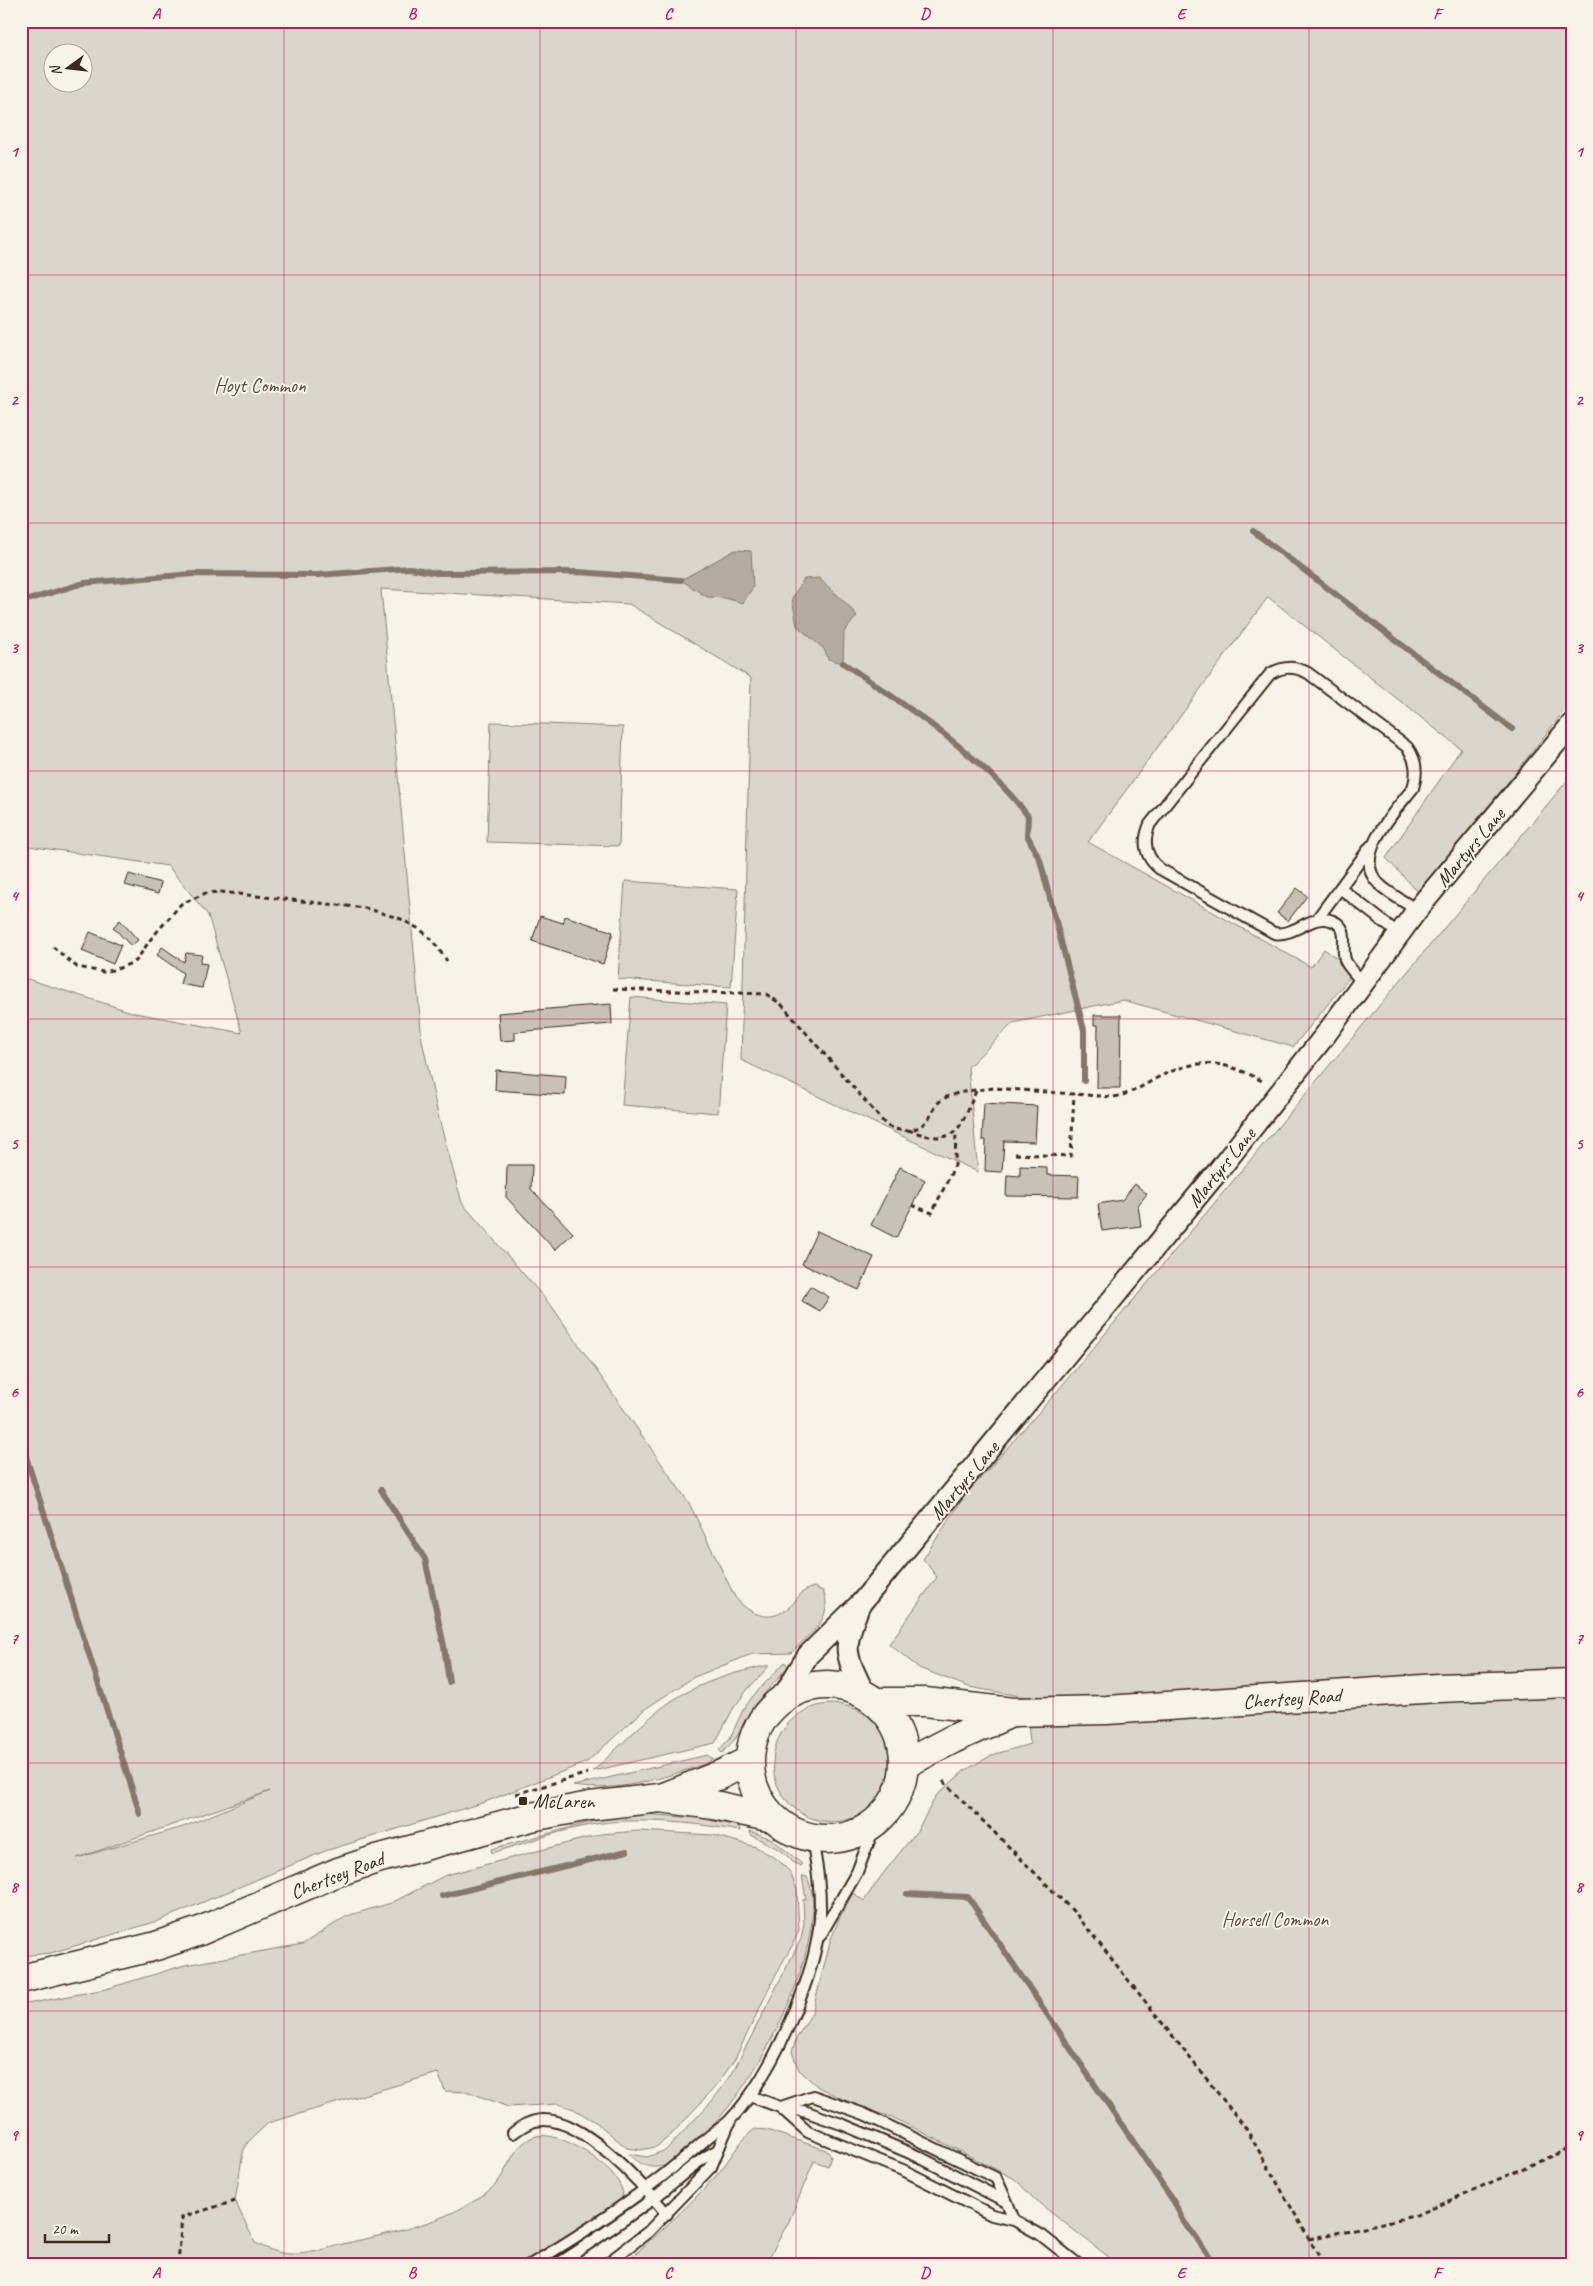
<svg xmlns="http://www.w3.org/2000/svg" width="1593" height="2286" viewBox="0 0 1593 2286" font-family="Caveat,sans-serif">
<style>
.green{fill:#dbd6cb;stroke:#8b8074;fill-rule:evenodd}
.water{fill:#b4aca0;stroke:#84786c}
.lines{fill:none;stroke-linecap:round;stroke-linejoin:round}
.stream{stroke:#84786c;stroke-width:6}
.building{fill:#c8c1b6;stroke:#3b2a1e}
.lane-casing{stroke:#3b2a1e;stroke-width:14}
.street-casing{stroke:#3b2a1e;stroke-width:24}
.primary-casing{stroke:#3b2a1e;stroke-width:31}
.path{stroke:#3b2a1e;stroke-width:3;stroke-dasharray:5 4;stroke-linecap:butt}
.lane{stroke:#f7f3e8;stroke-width:10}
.street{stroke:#f7f3e8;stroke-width:20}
.primary{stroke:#f7f3e8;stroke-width:28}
.grid{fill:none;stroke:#c2185b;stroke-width:1;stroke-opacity:0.55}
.poi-dot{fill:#3b2a1e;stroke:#f7f3e8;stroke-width:2}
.labels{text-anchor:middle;stroke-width:4;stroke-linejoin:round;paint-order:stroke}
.park-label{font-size:20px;fill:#5b4c41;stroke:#f7f3e8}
.street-label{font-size:20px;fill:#3b2a1e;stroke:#f7f3e8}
.poi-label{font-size:20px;fill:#3b2a1e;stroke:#f7f3e8;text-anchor:start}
.neatline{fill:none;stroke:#c2185b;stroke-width:2}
.grid-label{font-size:16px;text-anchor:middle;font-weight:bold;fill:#c2185b}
</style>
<rect width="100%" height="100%" fill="#f7f3e8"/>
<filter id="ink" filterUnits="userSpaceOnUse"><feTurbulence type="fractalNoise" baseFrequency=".02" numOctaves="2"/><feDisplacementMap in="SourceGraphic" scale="10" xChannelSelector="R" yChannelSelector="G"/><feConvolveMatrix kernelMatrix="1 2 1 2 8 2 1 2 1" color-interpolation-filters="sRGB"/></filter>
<g filter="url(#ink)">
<path class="green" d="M 21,21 L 1572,21 L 1572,701 L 1420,894 L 1386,858 L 1461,749 L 1268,597 L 1088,842 L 1311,967 L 1324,949 L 1355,971 L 1293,1047 L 1123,1000 L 1013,1023 L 968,1067 L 978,1172 L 741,1060 L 751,678 L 629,604 L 381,589 L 422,1040 L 438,1115 L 462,1203 L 553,1308 L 689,1503 L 735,1597 C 748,1613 768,1624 787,1609 C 798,1601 799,1590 814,1587 L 823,1591 C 835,1619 809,1634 791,1653 L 752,1654 L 694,1677 L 645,1709 L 587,1762 L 485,1802 L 325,1851 L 158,1921 L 51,1953 L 21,1956 L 21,977 L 135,1013 L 242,1033 L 208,915 L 168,866 L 21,845 ZM 52,52 L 82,52 L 82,82 L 52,82 ZM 270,1791 L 183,1827 L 77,1858 Z
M 491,722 L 623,727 L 619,846 L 487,842 Z
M 1572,775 L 1572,2265 L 1119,2265 L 1035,2200 L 1015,2179 L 892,2117 L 861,2108 L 818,2087 L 799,2070 L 792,2052 L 796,2039 L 812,2013 L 831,1939 L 840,1917 L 853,1893 L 864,1901 L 882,1875 L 917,1831 L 936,1796 L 964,1771 L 992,1755 L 1030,1744 L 1026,1697 L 969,1687 L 919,1668 L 889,1644 L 937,1577 L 923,1559 L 964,1497 L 1054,1395 Z
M 625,881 L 738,889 L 731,987 L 618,979 Z
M 631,997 L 726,1005 L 718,1113 L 622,1105 Z
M 785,1662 L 788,1667 L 756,1703 L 736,1738 L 722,1753 L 719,1750 L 730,1738 L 743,1710 L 753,1696 Z
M 770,1665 L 747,1690 L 733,1709 L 715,1743 L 593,1771 C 618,1748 642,1722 670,1702 C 700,1682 735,1672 770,1665 Z
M773 1763a59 59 0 1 1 118 0a59 59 0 1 1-118 0Z
M 707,1755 L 713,1759 L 705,1764 C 662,1778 619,1793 573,1786 Z
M 642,1814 L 698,1818 L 739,1826 L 740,1831 C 702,1824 665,1820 626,1821 C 581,1822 535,1840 492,1853 L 491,1849 L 613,1816 Z
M 638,1831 L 713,1835 L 756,1847 L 777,1859 L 790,1872 L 797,1890 L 799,1930 L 792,1946 L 778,1970 L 735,2059 L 717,2085 L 670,2136 L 656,2147 L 640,2150 L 627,2148 L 597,2123 L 574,2109 L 558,2104 L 508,2107 L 469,2092 L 445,2091 L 438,2073 L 268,2123 L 248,2142 L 243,2152 L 235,2201 L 255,2243 C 266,2248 278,2254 291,2254 C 308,2255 327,2248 343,2244 C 394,2232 449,2223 491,2189 C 508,2175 510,2147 533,2137 C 559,2127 619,2169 623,2193 L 620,2203 L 522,2265 L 21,2265 L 21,2005 L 106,1989 L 185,1965 L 303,1944 L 347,1916 L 391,1903 L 446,1875 L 602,1834 Z
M 750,1831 L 772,1839 L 802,1864 L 801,1866 L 794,1863 L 782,1851 L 751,1835 Z
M 802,1876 L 807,1877 C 810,1885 813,1893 813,1902 C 813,1932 803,1967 792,1995 C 771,2046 743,2095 704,2135 C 682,2158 657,2183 628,2154 L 647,2157 L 666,2150 L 713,2100 L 732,2074 L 801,1939 L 804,1924 L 803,1900 L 806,1899 Z
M 755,2129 L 767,2130 L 826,2150 L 831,2156 L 828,2166 L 814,2161 L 789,2221 L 765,2265 L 622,2265 C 655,2237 686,2209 715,2177 C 728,2163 740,2139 755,2129 Z"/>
<path class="water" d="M 735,550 L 751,551 L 753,587 L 743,603 L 725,598 L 707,597 L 681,580 Z
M 819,578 C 832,591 846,601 857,616 L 844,632 L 843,663 L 828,659 L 824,649 L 797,626 L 792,598 L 804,579 Z"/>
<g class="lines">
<path class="stream" d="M 1253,531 L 1512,729
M 21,602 L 84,583 L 193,574 L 318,575 L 410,568 L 436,573 L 579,572 L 681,580
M 843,663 C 904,704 984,757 1028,816 L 1027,835 L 1040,860 L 1084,1030 L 1084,1081
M 21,1441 L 140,1814
M 381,1490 L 425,1559 L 444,1646 L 449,1682
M 907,1894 L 968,1897 L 1174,2202 L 1183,2220 L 1216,2265
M 442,1896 L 627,1851"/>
</g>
<path class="building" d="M 129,874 L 161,883 L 158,894 L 125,885 Z
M 1297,888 L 1307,896 L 1288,921 L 1277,913 Z
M 540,916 L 563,923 L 565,916 L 613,932 L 603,964 L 532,941 Z
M 120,920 L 138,940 L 131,946 L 113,927 Z
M 90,932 L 121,945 L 113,964 L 82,951 Z
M 162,947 L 184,962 L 186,953 L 202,955 L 200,963 L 207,964 L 202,988 L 180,984 L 183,973 L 157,955 Z
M 611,1004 L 612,1024 L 515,1032 L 515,1040 L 500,1041 L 498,1013 Z
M 1094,1015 L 1121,1015 L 1120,1088 L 1097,1088 L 1098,1025 L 1094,1025 Z
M 496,1070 L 566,1076 L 565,1095 L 495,1090 Z
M 984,1103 L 1037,1106 L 1035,1142 L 1004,1141 L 1002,1172 L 985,1171 L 986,1140 L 982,1140 Z
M 507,1165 L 532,1165 L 531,1189 L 573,1233 L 555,1250 L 506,1197 Z
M 1020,1166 L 1047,1167 L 1047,1175 L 1079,1176 L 1078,1197 L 1006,1196 L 1007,1175 L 1020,1176 Z
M 900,1167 L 925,1180 L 896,1238 L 871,1225 Z
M 1135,1184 L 1147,1194 L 1138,1205 L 1141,1226 L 1102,1231 L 1098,1204 L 1122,1200 Z
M 817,1231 L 874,1257 L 859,1290 L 802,1264 Z
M 810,1286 L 829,1297 L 820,1311 L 802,1301 Z"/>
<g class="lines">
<g class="lane-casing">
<path id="lane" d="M 1340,888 L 1399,934
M 1317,919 L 1371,846
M 1363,983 C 1358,977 1350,969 1346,962 C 1339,948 1352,929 1333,921 C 1312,912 1295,937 1274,933 L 1160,869 C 1145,857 1142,842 1150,824 L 1270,674 C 1283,666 1294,666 1308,673 L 1407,747 C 1416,759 1418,773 1413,788 C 1396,810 1350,857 1379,884 C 1389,894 1405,902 1417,910
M 820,1936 L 857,1872 L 876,1823
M 750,2096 L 780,2107 L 808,2132 L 905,2171 L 992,2215 L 1014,2220 L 1041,2235 L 1079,2265
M 781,2107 L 813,2096 L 864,2114 L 996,2178 L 1007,2202
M 782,2107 L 807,2112 L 844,2125 L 917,2156 L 1007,2202 L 1014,2220
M 513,2133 C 522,2126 531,2120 544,2120 C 585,2120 642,2184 667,2214
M 530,2265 C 592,2228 651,2189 705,2140 C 713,2132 724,2127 731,2119 C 772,2075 816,1977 820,1918 C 821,1890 817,1866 812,1839
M 556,2265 C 590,2244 622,2221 654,2198 C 675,2182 694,2162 718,2150
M 605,2265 L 648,2232 L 711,2167 L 730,2121"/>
</g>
<g class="street-casing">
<path id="street" d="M 858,1609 C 841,1651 846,1655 865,1695
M 782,1698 L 808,1655 L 861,1603 L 1219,1170 L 1326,1034 L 1417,910 L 1572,724"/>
</g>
<g class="primary-casing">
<path id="primary" d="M750 1762a77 77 0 1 1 154 0a77 77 0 1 1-154 0Z
M 877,1702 L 925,1702 L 1013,1712 L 1107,1710 L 1438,1688 L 1572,1683
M 905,1764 L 953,1739 L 1011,1713
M 664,1797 L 722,1774 L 750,1760
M 21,1979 L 156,1946 L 200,1931 L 338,1872 L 377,1859 L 531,1817 L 590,1806 L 660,1798 L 714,1805 L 773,1818"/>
</g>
<path class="path" d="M 53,947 L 77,967 L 103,972 L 117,969 L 136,961 L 150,940 L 181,904 L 206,893 L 220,892 L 365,908 L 401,919 L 421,930 L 433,941 L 447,961
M 613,989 L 766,994 L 781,1004 L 886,1125 C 899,1133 918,1133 928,1119 C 932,1114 936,1104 941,1100 C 955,1091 978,1090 994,1088 L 1113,1097 C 1129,1095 1141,1087 1155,1079 C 1197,1057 1223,1059 1264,1082
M 908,1130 C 957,1147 958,1133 976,1091
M 1015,1154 L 1071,1156 L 1074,1094
M 912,1205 L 932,1213 L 955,1165 L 956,1132
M 943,1781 L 1076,1914 L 1247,2130 L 1324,2265
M 516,1794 L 588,1773
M 1309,2239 L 1414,2216 L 1572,2147
M 178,2265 L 182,2217 L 235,2201"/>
<use href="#lane" class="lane"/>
<use href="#street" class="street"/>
<use href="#primary" class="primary"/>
</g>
</g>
<path class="grid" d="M 284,21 L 284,2265M 540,21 L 540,2265M 796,21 L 796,2265M 1053,21 L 1053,2265M 1309,21 L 1309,2265M 21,275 L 1572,275M 21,523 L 1572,523M 21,771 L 1572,771M 21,1019 L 1572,1019M 21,1267 L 1572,1267M 21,1515 L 1572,1515M 21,1763 L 1572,1763M 21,2011 L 1572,2011"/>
<rect class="poi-dot" x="518" y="1796" width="10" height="10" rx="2.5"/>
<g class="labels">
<g class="park-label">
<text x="260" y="392">Hoyt Common</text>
<text x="1275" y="1926">Horsell Common</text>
</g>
<g class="street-label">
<text transform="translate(1470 847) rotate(-50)" y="7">Martyrs Lane</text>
<text transform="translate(1221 1167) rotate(-51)" y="7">Martyrs Lane</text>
<text transform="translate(964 1480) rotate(-50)" y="7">Martyrs Lane</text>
<text transform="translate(1292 1698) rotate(-4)" y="7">Chertsey Road</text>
<text transform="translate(337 1875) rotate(-21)" y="7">Chertsey Road</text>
</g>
<g class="poi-label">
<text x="533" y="1808">McLaren</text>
</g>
</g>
<rect width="1593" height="2286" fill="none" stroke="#f7f3e8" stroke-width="55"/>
<g transform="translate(68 68) rotate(255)"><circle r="24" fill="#f7f3e8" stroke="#aca397"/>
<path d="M0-4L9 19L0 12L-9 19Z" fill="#3b2a1e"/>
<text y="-8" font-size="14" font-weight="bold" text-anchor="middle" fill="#3b2a1e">N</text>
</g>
<path d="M45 2234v8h64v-8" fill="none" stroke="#3b2a1e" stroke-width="2.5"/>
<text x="52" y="2234" font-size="15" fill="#3b2a1e" stroke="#f7f3e8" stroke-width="4" paint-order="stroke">20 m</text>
<rect x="28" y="28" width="1538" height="2230" class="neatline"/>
<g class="grid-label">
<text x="156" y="19">A</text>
<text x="412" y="19">B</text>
<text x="668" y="19">C</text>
<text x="925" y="19">D</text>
<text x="1181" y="19">E</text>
<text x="1437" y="19">F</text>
<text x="14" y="157">1</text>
<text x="1579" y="157">1</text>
<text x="14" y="405">2</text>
<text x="1579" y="405">2</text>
<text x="14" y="653">3</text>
<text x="1579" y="653">3</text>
<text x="14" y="901">4</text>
<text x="1579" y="901">4</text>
<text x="14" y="1149">5</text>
<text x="1579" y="1149">5</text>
<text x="14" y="1397">6</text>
<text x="1579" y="1397">6</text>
<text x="14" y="1644">7</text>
<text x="1579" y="1644">7</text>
<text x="14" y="1892">8</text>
<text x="1579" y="1892">8</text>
<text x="14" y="2140">9</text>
<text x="1579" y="2140">9</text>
<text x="156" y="2278">A</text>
<text x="412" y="2278">B</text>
<text x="668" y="2278">C</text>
<text x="925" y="2278">D</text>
<text x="1181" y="2278">E</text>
<text x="1437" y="2278">F</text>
</g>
</svg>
